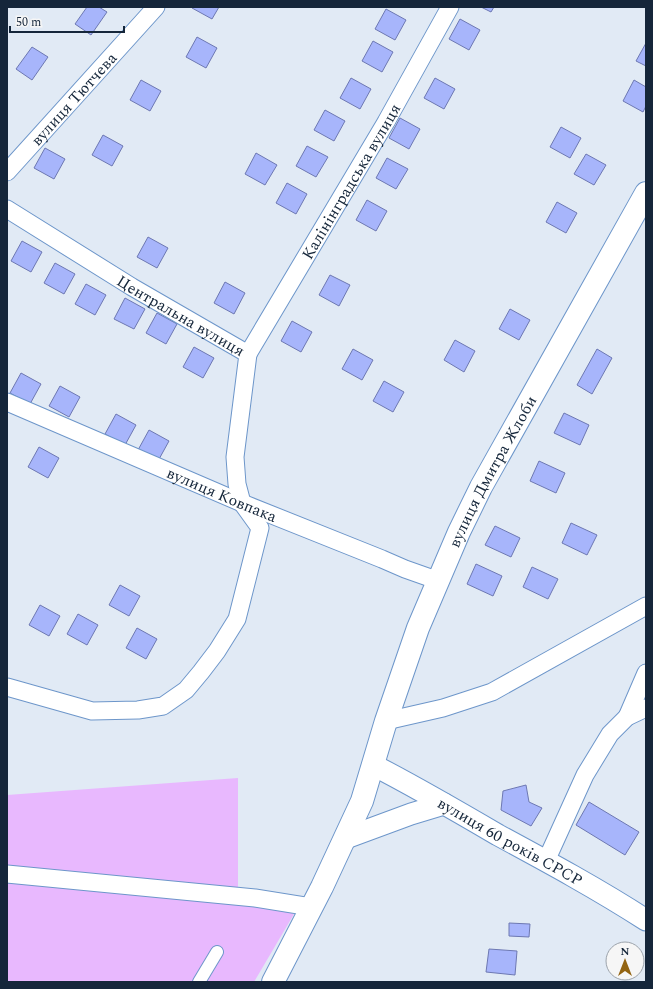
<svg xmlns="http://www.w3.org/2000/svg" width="653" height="989" viewBox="0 0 653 989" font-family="Spectral,serif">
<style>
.green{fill:#e8b8fe}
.building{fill:#a7b5fb;stroke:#6d78b2}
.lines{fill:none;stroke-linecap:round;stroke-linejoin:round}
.pedestrian-casing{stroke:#6d96ca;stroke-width:14}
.minor-casing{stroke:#6d96ca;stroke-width:19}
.tertiary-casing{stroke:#6d96ca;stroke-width:23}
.secondary-casing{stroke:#6d96ca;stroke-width:24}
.pedestrian{stroke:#fff;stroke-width:12}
.minor{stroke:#fff;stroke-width:17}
.tertiary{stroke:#fff;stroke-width:21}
.secondary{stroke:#fff;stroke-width:22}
.labels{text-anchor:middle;stroke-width:3;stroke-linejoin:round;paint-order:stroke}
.street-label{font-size:16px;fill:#15263a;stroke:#f6f6f6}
</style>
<rect width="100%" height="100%" fill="#e1eaf5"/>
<path class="green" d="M 238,778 L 238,901 L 271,904 L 294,914 L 254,982 L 7,982 L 7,795 Z"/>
<path class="building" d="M 87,7 L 99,7 L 107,12 L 91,35 L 75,24 Z
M 193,7 L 219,7 L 212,19 L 192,8 Z
M 481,7 L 494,7 L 491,12 Z
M 386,9 L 406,20 L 395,40 L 375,29 Z
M 460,19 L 480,30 L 469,50 L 449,39 Z
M 197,37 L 217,48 L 206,68 L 186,57 Z
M 373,41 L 393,52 L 382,72 L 362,61 Z
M 646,43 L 646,66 L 636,61 Z
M 32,47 L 48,57 L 32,80 L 16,69 Z
M 351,78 L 371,89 L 360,109 L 340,98 Z
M 435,78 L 455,89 L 444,109 L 424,98 Z
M 141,80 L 161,91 L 150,111 L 130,100 Z
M 634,80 L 646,87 L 646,106 L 643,112 L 623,101 Z
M 325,110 L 345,121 L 334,141 L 314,130 Z
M 400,118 L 420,129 L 409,149 L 389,138 Z
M 561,127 L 581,138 L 570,158 L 550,147 Z
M 103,135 L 123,146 L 112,166 L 92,155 Z
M 307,146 L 328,157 L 316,177 L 296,166 Z
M 45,148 L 65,159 L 54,179 L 34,168 Z
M 256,153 L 277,165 L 265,185 L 245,174 Z
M 586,154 L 606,165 L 594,185 L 574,174 Z
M 387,158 L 408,169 L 396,189 L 376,178 Z
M 287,183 L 307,194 L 296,214 L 276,203 Z
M 367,200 L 387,211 L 376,231 L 356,220 Z
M 557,202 L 577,213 L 566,233 L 546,222 Z
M 148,237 L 168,248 L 157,268 L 137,257 Z
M 22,241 L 42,252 L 31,272 L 11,261 Z
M 55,263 L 75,274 L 64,294 L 44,283 Z
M 330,275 L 350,285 L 339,306 L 319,295 Z
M 225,282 L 245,293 L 234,314 L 214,303 Z
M 86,284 L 106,295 L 95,315 L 75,304 Z
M 125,298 L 145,309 L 134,329 L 114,319 Z
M 510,309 L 530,320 L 519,340 L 499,329 Z
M 157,313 L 177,324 L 166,344 L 146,333 Z
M 292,321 L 312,332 L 301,352 L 281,341 Z
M 455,340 L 475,351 L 464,372 L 444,360 Z
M 194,347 L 214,358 L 203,378 L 183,367 Z
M 353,349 L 373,360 L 362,380 L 342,369 Z
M 597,349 L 612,358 L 592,394 L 577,385 Z
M 21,373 L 41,384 L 30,404 L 10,393 Z
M 384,381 L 404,392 L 393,412 L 373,401 Z
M 60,386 L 80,397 L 69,417 L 49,406 Z
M 564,413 L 589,425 L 580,445 L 554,433 Z
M 116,414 L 136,425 L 125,445 L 105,434 Z
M 149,430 L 169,441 L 158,461 L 138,450 Z
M 39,447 L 59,458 L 48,478 L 28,467 Z
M 539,461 L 565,473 L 556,493 L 530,481 Z
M 571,523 L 597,535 L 587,555 L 562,543 Z
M 495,526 L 520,538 L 511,557 L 485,545 Z
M 476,564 L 502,576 L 493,596 L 467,584 Z
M 532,567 L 558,579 L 548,599 L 523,587 Z
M 120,585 L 140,596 L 129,616 L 109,605 Z
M 40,605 L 60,616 L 49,636 L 29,625 Z
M 78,614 L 98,625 L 87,645 L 67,634 Z
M 137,628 L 157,639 L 146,659 L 126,648 Z
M 526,785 L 529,802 L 542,808 L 531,826 L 501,810 L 503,791 Z
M 589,802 L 639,832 L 625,855 L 576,825 Z
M 509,923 L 530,924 L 529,937 L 509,936 Z
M 489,949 L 517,951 L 515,975 L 486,972 Z"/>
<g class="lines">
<g class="pedestrian-casing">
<path id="pedestrian" d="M 199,982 L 217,952"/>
</g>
<g class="minor-casing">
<g id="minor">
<path id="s1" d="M 7,172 L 156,7"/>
<path id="s2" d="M 7,209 L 132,287 L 248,354 L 235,457 L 237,484 L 242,503 L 260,528 L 237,619 L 217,651 L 201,672 L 186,690 L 163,706 L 138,710 L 92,711 L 7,687"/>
<path id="s3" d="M 248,354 L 386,122 L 450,7"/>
<path id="s4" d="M 7,402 L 242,503 L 382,559 L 405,569 L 439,581"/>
<path d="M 627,717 L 646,673"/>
<path d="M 386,721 L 443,708 L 492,692 L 646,606"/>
<path d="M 546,861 L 585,775 L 610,734 L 627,717 L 646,708"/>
<path d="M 7,874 L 255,898 L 311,907"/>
</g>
</g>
<g class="tertiary-casing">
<g id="tertiary">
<path id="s5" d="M 373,765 C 416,787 457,811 498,835 C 548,862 598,889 646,920"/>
<path d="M 346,838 L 411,814 L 444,804"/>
</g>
</g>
<g class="secondary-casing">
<g id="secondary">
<path id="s6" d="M 273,982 L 322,887 L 362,801 L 386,721 L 418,628 L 459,532 L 481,487 L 646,193"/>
</g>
</g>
<use href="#pedestrian" class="pedestrian"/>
<use href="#minor" class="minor"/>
<use href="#tertiary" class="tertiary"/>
<use href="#secondary" class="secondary"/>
</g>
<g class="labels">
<g class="street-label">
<text dy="6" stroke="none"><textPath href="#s1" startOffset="99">вулиця Тютчева</textPath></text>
<text dy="6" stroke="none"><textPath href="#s3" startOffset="201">Калінінградська вулиця</textPath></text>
<text dy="6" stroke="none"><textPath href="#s2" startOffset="204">Центральна вулиця</textPath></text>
<text dy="6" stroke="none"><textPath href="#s6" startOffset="557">вулиця Дмитра Жлоби</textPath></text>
<text dy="6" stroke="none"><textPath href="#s4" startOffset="234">вулиця Ковпака</textPath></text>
<text dy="6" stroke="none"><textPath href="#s5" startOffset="157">вулиця 60 років СРСР</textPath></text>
</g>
</g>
<rect width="653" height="989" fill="none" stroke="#15263a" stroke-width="16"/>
<g transform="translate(625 961)"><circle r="19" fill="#f6f6f6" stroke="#9ca3ab"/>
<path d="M0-3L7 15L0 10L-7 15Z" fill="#936412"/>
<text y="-6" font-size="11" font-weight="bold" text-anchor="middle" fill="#15263a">N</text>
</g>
<path d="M10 26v6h114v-6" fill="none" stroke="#15263a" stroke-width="2"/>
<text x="16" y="26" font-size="12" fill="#15263a" stroke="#f6f6f6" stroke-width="3" paint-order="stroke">50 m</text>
</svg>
